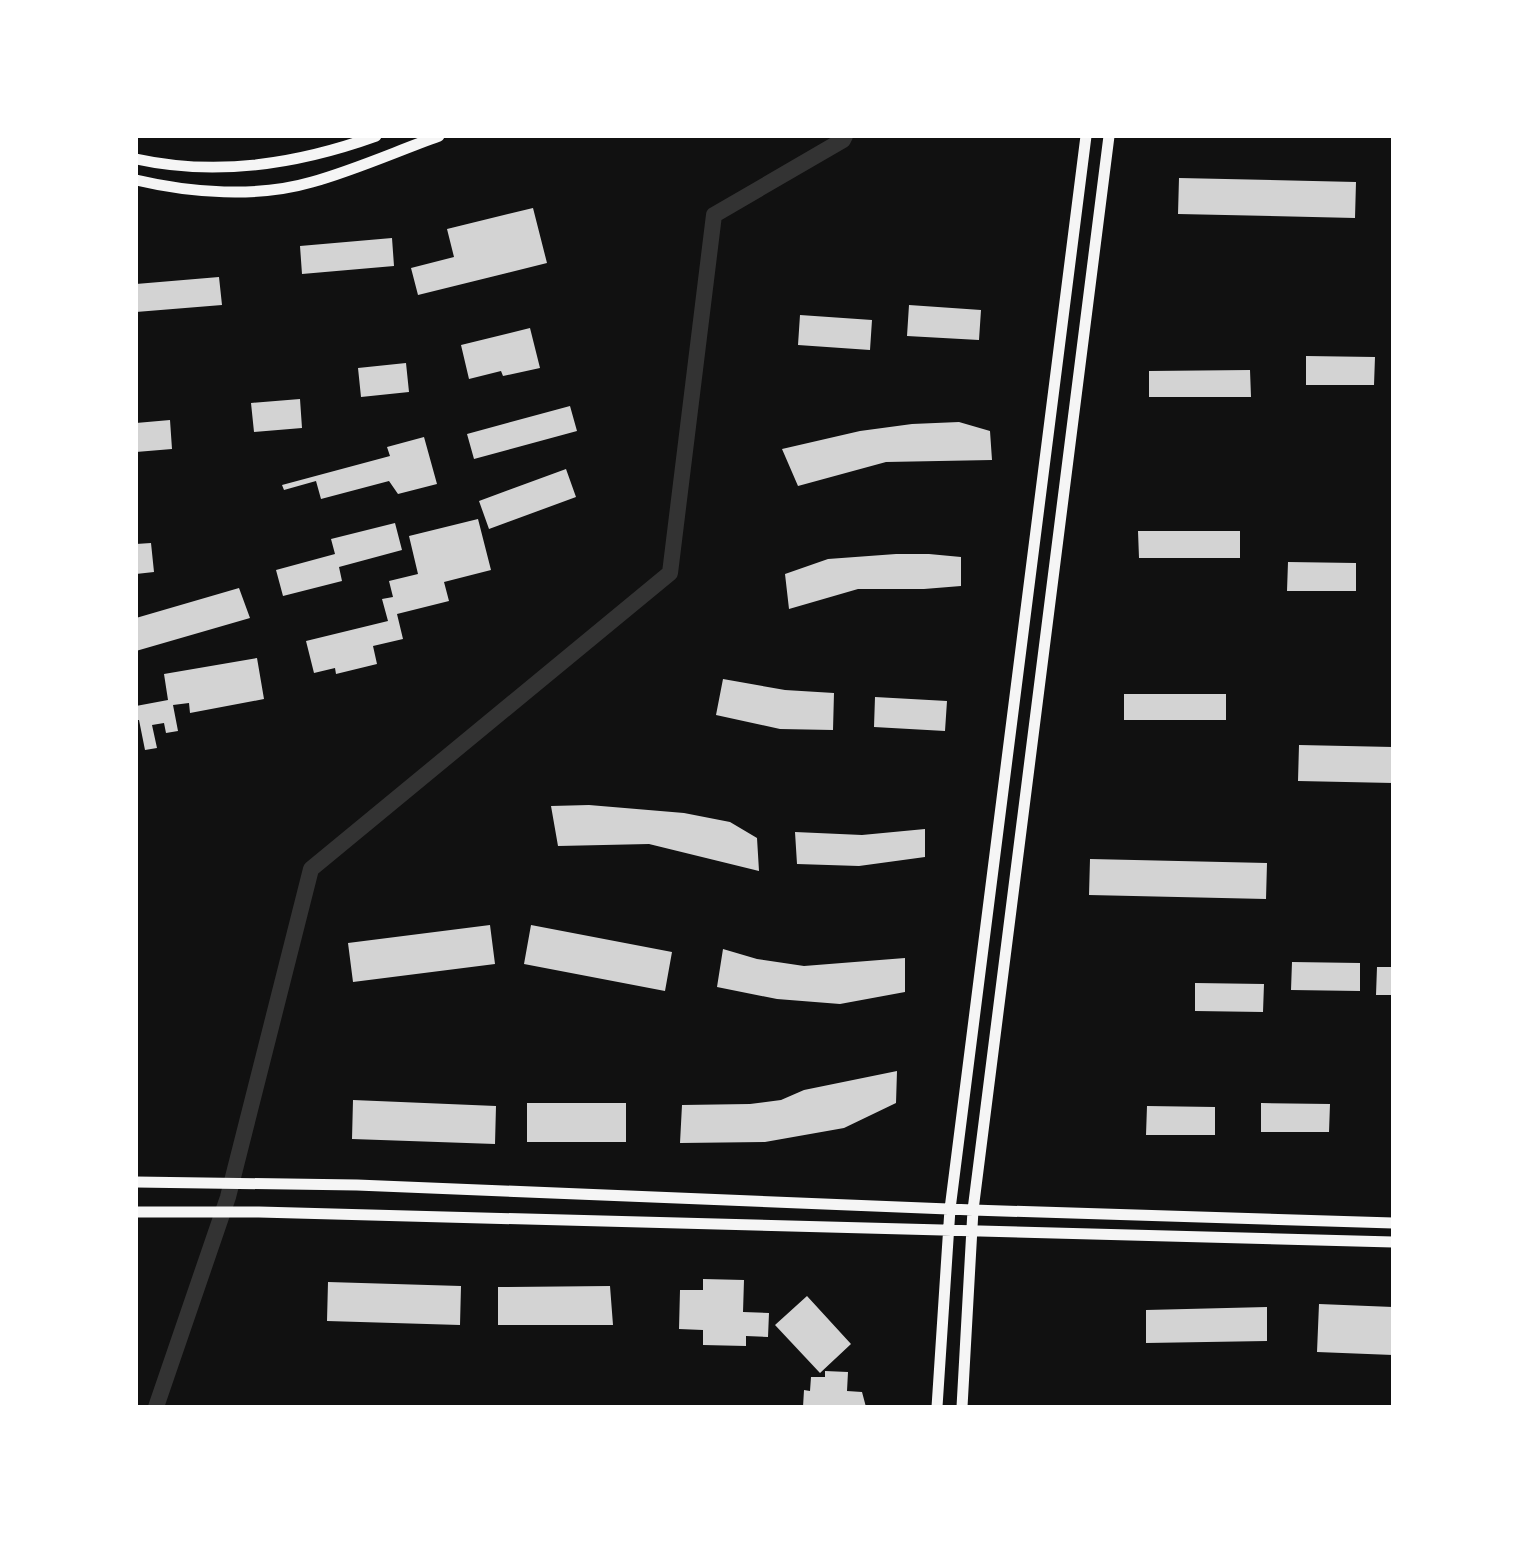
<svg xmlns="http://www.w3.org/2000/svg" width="1529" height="1543" viewBox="0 0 1529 1543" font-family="'Source Sans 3',sans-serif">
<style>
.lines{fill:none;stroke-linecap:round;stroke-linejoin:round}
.canal{stroke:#333;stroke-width:16}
.building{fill:#d3d3d3}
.secondary{stroke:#f5f5f5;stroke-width:11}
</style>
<rect width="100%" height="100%" fill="#111"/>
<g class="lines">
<path class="canal" d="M 156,1407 L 228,1197 L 311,869 L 670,573 L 714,215 L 843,140 L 845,136"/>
</g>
<path class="building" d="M 1179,178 L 1356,182 L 1355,218 L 1178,214 Z
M 533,208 L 547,263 L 418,295 L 411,268 L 454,257 L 447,229 Z
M 392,238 L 394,266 L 302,274 L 300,246 Z
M 219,277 L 222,305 L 136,312 L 136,284 Z
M 909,305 L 981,310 L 979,340 L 907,336 Z
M 800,315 L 872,320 L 870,350 L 798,345 Z
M 530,328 L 540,368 L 503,376 L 501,371 L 469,379 L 461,345 Z
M 1306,356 L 1375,357 L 1374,385 L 1306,385 Z
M 406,363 L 409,392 L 361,397 L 358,368 Z
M 1250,370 L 1251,397 L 1149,397 L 1149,371 Z
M 300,399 L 302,428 L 254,432 L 251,403 Z
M 570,406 L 577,431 L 474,459 L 467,434 Z
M 170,420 L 172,449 L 136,452 L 136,423 Z
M 959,422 L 990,431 L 992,460 L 886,462 L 798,486 L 782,449 L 860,431 L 912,424 Z
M 424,437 L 437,484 L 398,494 L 389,481 L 321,499 L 316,481 L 284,490 L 282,485 L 390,456 L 387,447 Z
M 566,469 L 576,497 L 489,529 L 479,501 Z
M 478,519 L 491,570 L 444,582 L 449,601 L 397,614 L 403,639 L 373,646 L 377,664 L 336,674 L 335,668 L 314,673 L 306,641 L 388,621 L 382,599 L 393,597 L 389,581 L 418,574 L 409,536 Z
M 395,523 L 402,550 L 339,567 L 342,581 L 283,596 L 276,570 L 335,554 L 331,539 Z
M 1138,531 L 1240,531 L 1240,558 L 1139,558 Z
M 151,543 L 154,572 L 136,574 L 136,544 Z
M 896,554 L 929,554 L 961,557 L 961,586 L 924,589 L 858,589 L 789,609 L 785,574 L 828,559 Z
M 1288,562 L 1356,563 L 1356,591 L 1287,591 Z
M 239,588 L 250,618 L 136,651 L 136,618 Z
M 257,658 L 264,699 L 190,713 L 189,703 L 173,705 L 178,731 L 166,733 L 164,723 L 152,725 L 157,748 L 145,750 L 139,720 L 136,720 L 136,706 L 168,700 L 164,674 Z
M 723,679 L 785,690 L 834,693 L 833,730 L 780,729 L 716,715 Z
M 1124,694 L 1226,694 L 1226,720 L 1124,720 Z
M 875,697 L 947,701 L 945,731 L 874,727 Z
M 1299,745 L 1393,747 L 1393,783 L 1298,781 Z
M 589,805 L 684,813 L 730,822 L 757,838 L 759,871 L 649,844 L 558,846 L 551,806 Z
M 925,829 L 925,857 L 859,866 L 797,864 L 795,832 L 862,835 Z
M 1090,859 L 1267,863 L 1266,899 L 1089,895 Z
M 490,925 L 495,964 L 353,982 L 348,943 Z
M 531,925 L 672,952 L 665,991 L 524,964 Z
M 723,949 L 757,959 L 804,966 L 905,958 L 905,992 L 840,1004 L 777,999 L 717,987 Z
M 1292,962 L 1360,963 L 1360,991 L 1291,990 Z
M 1377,967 L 1393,967 L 1393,995 L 1376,995 Z
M 1195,983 L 1264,984 L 1263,1012 L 1195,1011 Z
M 897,1071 L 896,1103 L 844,1128 L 765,1142 L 680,1143 L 682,1105 L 750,1104 L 781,1100 L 804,1090 Z
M 353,1100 L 496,1106 L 495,1144 L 352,1139 Z
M 527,1103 L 626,1103 L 626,1142 L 527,1142 Z
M 1261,1103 L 1330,1104 L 1329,1132 L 1261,1132 Z
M 1147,1106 L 1215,1107 L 1215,1135 L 1146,1135 Z
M 703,1279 L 744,1280 L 743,1312 L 769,1313 L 768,1337 L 746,1336 L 746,1346 L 703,1345 L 703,1330 L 679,1329 L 680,1290 L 703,1290 Z
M 328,1282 L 461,1286 L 460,1325 L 327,1321 Z
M 610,1286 L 613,1325 L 498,1325 L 498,1287 Z
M 807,1296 L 851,1344 L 820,1373 L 775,1325 Z
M 1319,1304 L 1393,1307 L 1393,1355 L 1317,1352 Z
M 1267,1307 L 1267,1341 L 1146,1343 L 1146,1310 Z
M 825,1371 L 848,1372 L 847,1391 L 862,1392 L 866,1407 L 803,1407 L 804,1390 L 810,1391 L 811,1377 L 825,1377 Z"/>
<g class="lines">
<path class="secondary" d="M 136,159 C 218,177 298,164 376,136
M 136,180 C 191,193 257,198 312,182 C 355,170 397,151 439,136
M 136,1182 L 357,1185 L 973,1210 L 1393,1223
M 136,1212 L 259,1212 L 1393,1242
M 937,1407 L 950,1209 L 1086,136
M 962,1407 L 973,1210 L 1109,136"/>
</g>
<rect width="1529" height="1543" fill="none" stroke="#ffffff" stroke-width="276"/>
</svg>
